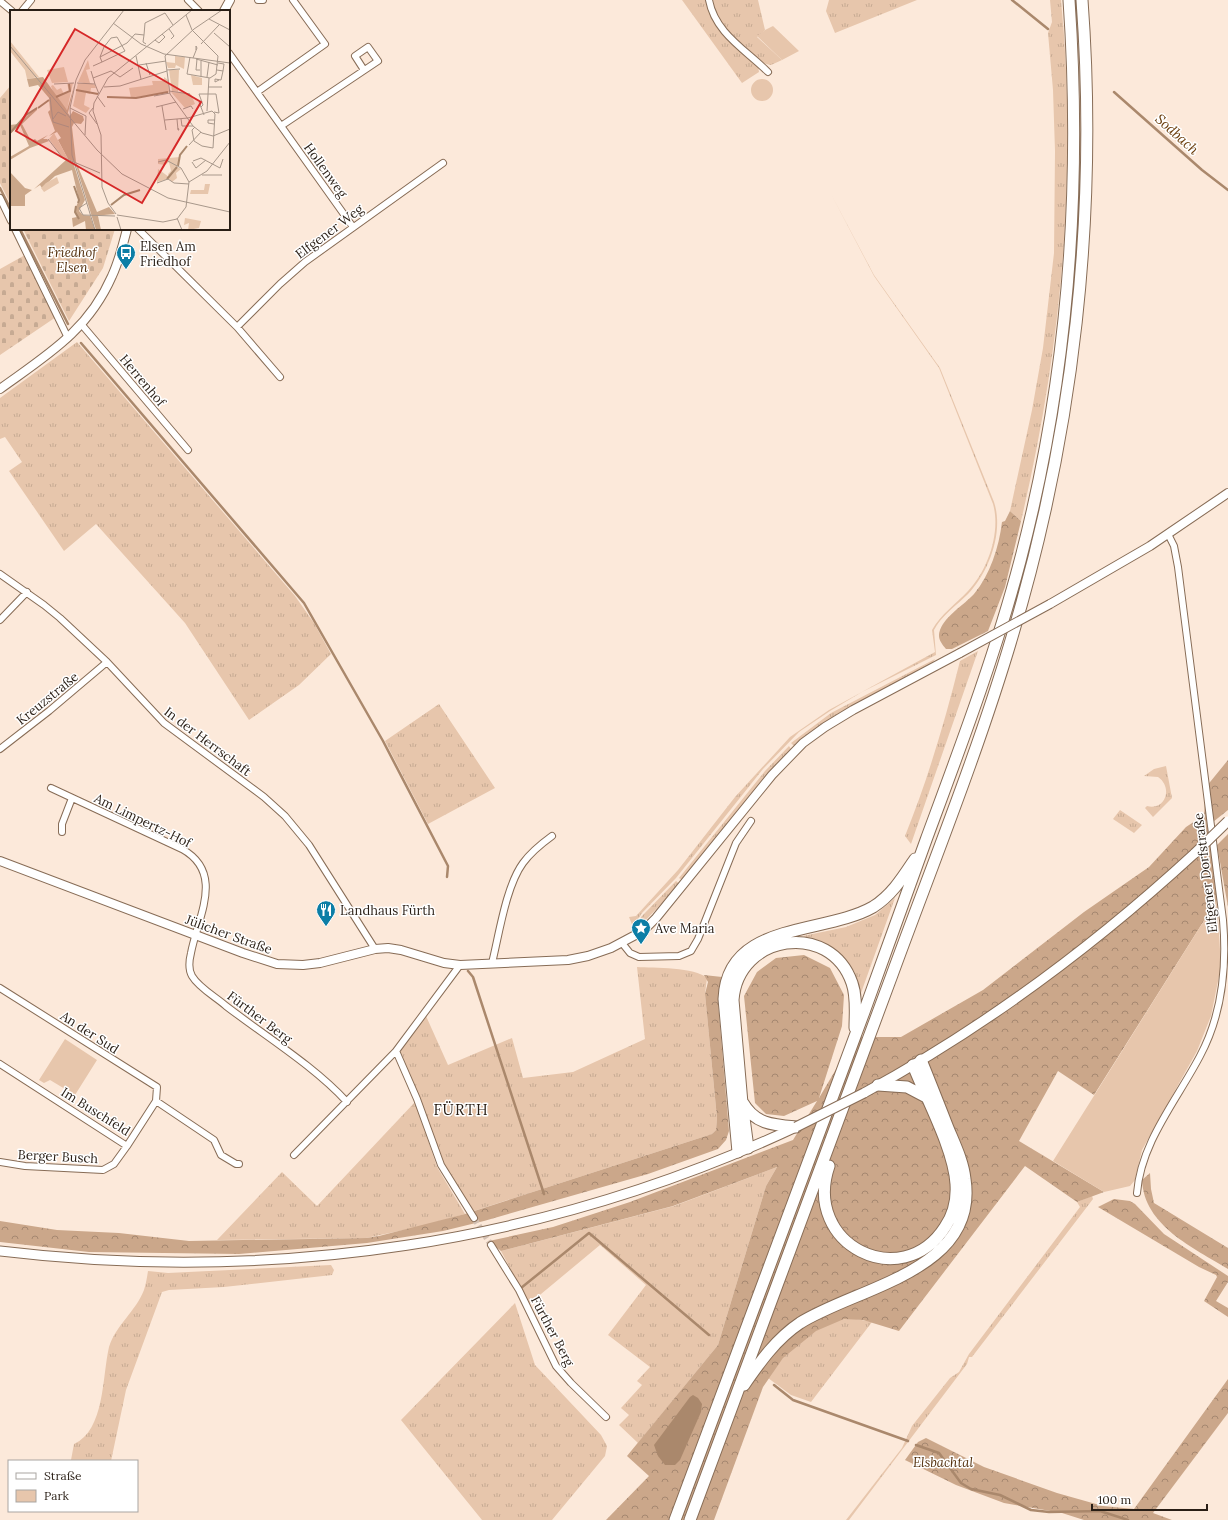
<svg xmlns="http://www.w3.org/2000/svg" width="1228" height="1520" viewBox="0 0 1228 1520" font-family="Lora,serif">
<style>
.grass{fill:url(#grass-tufts)}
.forest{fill:url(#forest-crowns)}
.cemetery{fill:url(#cemetery-stones)}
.park{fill:#e7c6ac}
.water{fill:#aa886c}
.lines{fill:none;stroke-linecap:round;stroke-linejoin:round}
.stream{stroke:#aa886c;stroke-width:2.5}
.street-tunnel{stroke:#d2c0b3;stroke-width:6;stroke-dasharray:6 3;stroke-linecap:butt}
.street-casing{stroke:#876c56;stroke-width:8}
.secondary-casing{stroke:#876c56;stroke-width:10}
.primary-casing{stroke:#876c56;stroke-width:11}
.highway-casing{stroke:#876c56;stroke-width:13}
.street{stroke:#fff;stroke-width:6}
.secondary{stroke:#fff;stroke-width:8}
.primary{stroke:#fff;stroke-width:9}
.highway{stroke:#fff;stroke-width:11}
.secondary-bridge-casing{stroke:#876c56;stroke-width:10;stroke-linecap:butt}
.primary-bridge-casing{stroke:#876c56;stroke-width:11;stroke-linecap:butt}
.secondary-bridge{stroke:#fff;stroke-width:8}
.primary-bridge{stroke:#fff;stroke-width:9}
.labels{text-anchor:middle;stroke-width:3;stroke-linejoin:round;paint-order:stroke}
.street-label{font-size:13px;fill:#291e15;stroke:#fff}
.poi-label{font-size:13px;fill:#291e15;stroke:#fff;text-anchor:start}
.park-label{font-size:13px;font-style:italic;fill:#54300d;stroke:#fff}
.water-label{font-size:14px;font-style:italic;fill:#6a3c0a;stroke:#fff}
.quarter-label{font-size:15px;letter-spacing:1px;fill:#291e15;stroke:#fff}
.inset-river{fill:none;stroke:#aa886c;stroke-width:2}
.inset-road{fill:none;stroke:#a8988b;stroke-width:1}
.view{fill:#d62828;fill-opacity:0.15;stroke:#d62828;stroke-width:2}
.inset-edge{fill:none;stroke:#291e15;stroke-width:2}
</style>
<defs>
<pattern id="grass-tufts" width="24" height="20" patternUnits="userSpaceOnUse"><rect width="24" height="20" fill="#e7c6ac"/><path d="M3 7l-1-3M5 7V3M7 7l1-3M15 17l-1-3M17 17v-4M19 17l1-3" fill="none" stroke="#c6aa93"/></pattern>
<pattern id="forest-crowns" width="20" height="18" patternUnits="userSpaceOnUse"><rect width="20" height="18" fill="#cba78a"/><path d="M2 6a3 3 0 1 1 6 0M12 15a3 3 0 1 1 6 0" fill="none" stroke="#a58770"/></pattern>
<pattern id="cemetery-stones" width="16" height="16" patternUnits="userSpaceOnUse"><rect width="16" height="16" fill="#e7c6ac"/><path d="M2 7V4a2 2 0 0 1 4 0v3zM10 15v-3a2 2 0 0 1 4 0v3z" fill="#c6aa93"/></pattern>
</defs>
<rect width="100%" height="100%" fill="#fce9da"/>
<path class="grass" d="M 682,0 L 708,0 L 712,15 L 758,66 L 759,72 L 742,83 Z
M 713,0 L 758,0 L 765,30 L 757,37 L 782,60 L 771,65 L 766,64 C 743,51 715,27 713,0 Z
M 829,0 L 917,0 L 835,33 L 826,11 Z
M 1050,0 L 1061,0 C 1078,173 1061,352 1021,521 L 1010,511 L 1032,410 L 1043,348 L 1054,253 L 1055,151 L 1053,90 L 1048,33 L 1052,22 Z
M 831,194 L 874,275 L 940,368 L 994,502 C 1004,532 989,572 968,594 C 957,605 942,615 934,630 L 936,655 L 862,692 L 830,711 L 799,732 L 763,769 L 676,878 L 642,913 L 633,927 L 629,917 L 636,916 L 678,870 L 735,797 L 790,737 L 829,710 L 935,652 L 932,630 C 941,614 956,604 968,591 C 988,570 1001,532 993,504 L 939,368 L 874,276 Z
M 77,342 L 295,596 L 314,623 L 331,654 L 299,685 L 249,720 L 185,623 L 96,524 L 64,551 L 9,471 L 22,462 L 5,437 L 0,439 L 0,398 Z
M 978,651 L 911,844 L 905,836 C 928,779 945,721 960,661 Z
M 935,659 L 933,662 L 833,717 L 794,746 L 791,743 L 831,713 Z
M 439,704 L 495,788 L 428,824 L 385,741 Z
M 789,746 L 791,749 L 769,773 L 682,880 L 679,878 L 765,771 Z
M 1166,766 L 1172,798 L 1153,817 L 1145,808 L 1147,806 C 1166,811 1173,787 1158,777 L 1144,776 L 1154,769 Z
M 1120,810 L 1142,825 L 1134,833 L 1113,819 Z
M 676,881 L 680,884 L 643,923 L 640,919 L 642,916 Z
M 895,898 L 861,993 L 854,971 L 834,949 L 803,936 L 846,927 L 875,915 Z
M 637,967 C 654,968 695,967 707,978 L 705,994 L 717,1118 L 716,1130 L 712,1134 L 474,1211 L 448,1173 L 441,1159 L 400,1050 L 426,1016 L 448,1065 L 512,1038 L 523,1078 L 573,1072 L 645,1039 Z
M 415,1102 L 437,1167 L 465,1214 L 423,1226 L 366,1238 L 217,1240 L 282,1172 L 317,1206 Z
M 777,1167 L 766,1186 L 718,1345 L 638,1443 L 619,1425 L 629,1415 L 621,1408 L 642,1385 L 637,1381 L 650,1367 L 608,1335 L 646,1285 L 600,1245 L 529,1304 L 501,1251 L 674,1206 Z
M 1092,1196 L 1093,1199 L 972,1357 L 969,1357 L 967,1364 L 849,1520 L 846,1520 L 902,1448 L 912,1426 L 950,1378 L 959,1372 L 969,1354 L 1080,1207 L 1077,1202 Z
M 331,1265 L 334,1270 L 332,1275 L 224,1287 L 169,1290 L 162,1292 L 126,1390 L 111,1461 L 71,1460 L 74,1444 C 105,1430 102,1377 109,1347 C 116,1325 136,1311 144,1290 C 146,1284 147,1277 148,1271 L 168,1273 Z
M 515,1303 L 535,1365 L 601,1435 L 607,1446 L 605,1456 L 552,1520 L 482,1520 L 401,1420 Z
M 851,1318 L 872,1322 L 811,1402 L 791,1395 L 768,1378 C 784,1350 819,1321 851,1318 Z"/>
<path class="forest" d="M 1010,511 L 1021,521 L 1005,587 L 988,631 L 952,649 L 946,649 C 941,643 937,638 940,630 C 946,615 964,605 974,594 C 990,575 999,547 1002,522 L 1005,521 Z
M 1228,760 L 1228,810 L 1213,822 L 1207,793 L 1217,900 L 1094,1095 L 1058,1071 L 1019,1141 L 1104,1192 L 1077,1202 L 1025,1166 L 899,1331 L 863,1320 L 844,1319 L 816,1331 L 783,1358 L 763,1387 L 714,1520 L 606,1520 L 649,1476 L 627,1456 L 718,1345 L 766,1186 L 777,1167 L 673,1206 L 501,1251 L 489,1241 L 553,1227 L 630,1202 L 793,1140 L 817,1101 L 784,1116 L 766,1114 L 755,1103 L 744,996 L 757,972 L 776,958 L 804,955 L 830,968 L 844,995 L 842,1026 L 819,1098 L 855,1037 L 901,1037 L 983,990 L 1084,912 L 1149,867 L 1186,827 L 1204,815 L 1206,787 Z
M 1228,834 L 1228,907 L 1217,845 Z
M 704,975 L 722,977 L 718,1002 L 729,1131 L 726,1140 L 718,1149 L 648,1174 L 484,1221 L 443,1231 L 367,1243 L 239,1254 L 89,1252 L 0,1242 L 0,1221 L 57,1230 L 119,1233 L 189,1241 L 366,1238 L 379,1236 L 465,1214 L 712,1134 L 716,1130 L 717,1118 L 705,994 L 708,982 Z
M 1150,1173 L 1151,1189 L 1154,1203 L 1228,1248 L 1228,1269 C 1194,1248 1144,1226 1142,1180 Z
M 1114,1199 L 1130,1201 L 1135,1204 L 1164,1234 L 1228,1276 L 1228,1282 L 1216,1301 L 1228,1308 L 1228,1317 L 1204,1301 L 1217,1277 L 1216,1275 L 1199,1267 L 1098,1207 Z
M 1228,1379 L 1228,1413 L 1153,1513 L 1172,1520 L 1084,1520 L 1062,1513 L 1004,1503 L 956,1485 L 905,1460 L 918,1442 L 926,1438 L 984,1467 L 1057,1493 L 1103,1506 L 1134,1509 Z"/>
<path class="cemetery" d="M 11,85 L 11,205 L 0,183 L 0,98 Z
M 23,229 L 115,229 L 103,268 L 69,321 Z
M 25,255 L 56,317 L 0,355 L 0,269 Z"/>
<path class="park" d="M 773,26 L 799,51 L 782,60 L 757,36 L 765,30 Z
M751 90a11 11 0 1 1 22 0a11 11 0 1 1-22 0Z
M 1217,900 L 1221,966 L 1211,1016 L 1197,1051 L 1142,1150 L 1135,1180 L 1130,1186 L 1104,1192 L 1053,1161 Z
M 65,1039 L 97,1060 L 75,1095 L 50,1080 L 44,1083 L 39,1080 Z"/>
<path class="water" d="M 693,1395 L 698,1398 L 702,1404 L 701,1412 L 680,1460 L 675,1465 L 665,1465 L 658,1456 L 654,1445 L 690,1397 Z"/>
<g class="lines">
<path class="stream" d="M 1012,0 L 1048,29
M 1114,92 L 1202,170 L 1228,190
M 0,188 L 11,210
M 20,229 L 68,324
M 81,343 L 304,603 L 383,741 L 448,866 L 447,877
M 468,971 L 473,977 L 544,1194
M 521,1288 L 589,1233 L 709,1335
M 774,1385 L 793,1400 L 908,1441
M 916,1445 L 939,1453 L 961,1483 L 971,1489 L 1000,1495 L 1031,1510 L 1049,1512 L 1100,1511 L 1128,1520"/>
<path class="street-tunnel" d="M 474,1218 L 491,1245"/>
<g class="street-casing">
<path id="street" d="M 188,0 L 199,11
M 258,0 L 263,0
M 709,0 C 715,33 746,50 768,72
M 0,1 L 12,11
M 22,11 L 31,0
M 229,53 L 353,227
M 257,92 L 325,44 L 293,0
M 281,126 L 378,61 L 368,47 L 355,56 L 364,70
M 0,198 L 11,221
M 15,229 L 68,338
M 138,229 L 237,327 L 280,377
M 82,325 L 188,450
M 237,327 L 280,284 L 305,262 L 443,163
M 0,574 L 44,605 L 60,618 L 107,662 L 164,723 L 264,797 L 285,816 L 309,845 L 375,949
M 0,620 L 27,592
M 0,749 L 49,711 L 107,662
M 51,788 L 182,849 C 225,873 198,916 191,953 C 189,961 188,969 192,976 C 199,988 216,997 226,1006 C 265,1036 314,1066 347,1102
M 62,832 L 62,824 L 72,798
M 622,943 L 630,953 L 639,957 L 679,956 L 691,951 L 698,939 L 736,843 L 751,821
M 492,963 C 499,935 506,886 523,863 C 531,852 541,844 552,836
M 460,965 L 396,1051 L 417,1099 L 441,1165 L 474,1218
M 0,988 L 157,1087 L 156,1101
M 0,1064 L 127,1146 L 156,1101 L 214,1140 L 221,1155 L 236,1164 L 239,1164
M 294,1155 L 396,1051
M 0,1162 L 25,1166 L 103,1170 L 114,1164 L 127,1146
M 1137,1193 C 1141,1142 1177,1100 1200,1056 C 1223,1013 1227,967 1223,920 L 1178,567 L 1174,546 L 1168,534
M 491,1245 L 519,1290 L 556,1366 L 571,1383 L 606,1417"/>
</g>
<g class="secondary-casing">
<path id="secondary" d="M 224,11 L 230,0
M 0,389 C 47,355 88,331 112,276 C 119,261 123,245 127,229
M 1050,604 L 1150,546 L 1228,493
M 0,861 L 243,953 L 277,964 L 303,965 L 320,963 L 375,949 L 388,948 L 401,950 L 444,963 L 460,965 L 568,960 L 588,956 L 611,948 L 643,931 L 656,918 L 772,775 L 803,743 L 825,727 L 853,710 L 960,653"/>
</g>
<g class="primary-casing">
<path id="primary" d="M 864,1093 C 984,1028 1095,945 1195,853
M 0,1251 C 273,1284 546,1244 796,1127"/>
</g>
<g class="highway-casing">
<path id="highway" d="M 878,1085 L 907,1087 L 926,1097
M 743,1103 C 755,1124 773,1125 796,1127
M 748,1148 L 742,1103 L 733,1000 C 738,934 830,920 852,983 C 857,997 855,1013 855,1028
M 738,1152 L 724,999 C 727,921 824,935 873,907 C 892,895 903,877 915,859
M 829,1166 C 802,1245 902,1294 945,1227 C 954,1214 957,1199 956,1184 C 954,1149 926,1098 913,1065
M 744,1385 C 760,1362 776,1339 800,1323 C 857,1287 979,1271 965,1179 C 963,1161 955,1145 948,1128 C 939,1105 930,1082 921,1060
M 675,1520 C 738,1351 801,1181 864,1012 C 885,955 905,897 926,840 C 960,748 995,656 1020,561 C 1068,378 1082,188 1069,0
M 690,1520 C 757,1338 825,1157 892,975 C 933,863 978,752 1012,637 C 1074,431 1098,215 1082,0"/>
</g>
<use href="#street" class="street"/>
<use href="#secondary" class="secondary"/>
<use href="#primary" class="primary"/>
<use href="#highway" class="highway"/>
<g class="secondary-bridge-casing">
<path id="secondary-bridge" d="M 960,653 L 1050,604"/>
</g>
<g class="primary-bridge-casing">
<path id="primary-bridge" d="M 1195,853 L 1228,821
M 796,1127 L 864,1093"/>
</g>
<use href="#secondary-bridge" class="secondary-bridge"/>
<use href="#primary-bridge" class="primary-bridge"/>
</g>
<defs>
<g id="bus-pin" transform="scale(1)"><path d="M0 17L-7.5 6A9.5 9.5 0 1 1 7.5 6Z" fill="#0c7ea6" stroke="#fff"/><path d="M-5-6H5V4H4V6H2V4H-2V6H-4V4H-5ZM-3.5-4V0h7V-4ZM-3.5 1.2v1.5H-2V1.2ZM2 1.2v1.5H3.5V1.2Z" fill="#fff"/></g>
<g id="restaurant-pin" transform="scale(1)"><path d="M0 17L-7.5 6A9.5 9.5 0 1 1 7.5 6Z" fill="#0c7ea6" stroke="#fff"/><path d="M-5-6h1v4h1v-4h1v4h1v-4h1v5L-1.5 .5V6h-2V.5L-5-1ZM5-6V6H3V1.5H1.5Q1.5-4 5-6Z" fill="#fff"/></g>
<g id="sight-pin" transform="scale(1)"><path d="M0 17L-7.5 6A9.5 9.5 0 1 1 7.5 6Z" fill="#0c7ea6" stroke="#fff"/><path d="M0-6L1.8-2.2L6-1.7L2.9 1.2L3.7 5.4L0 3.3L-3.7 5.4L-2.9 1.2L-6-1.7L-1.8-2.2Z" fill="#fff"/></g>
</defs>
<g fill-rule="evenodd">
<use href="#bus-pin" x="126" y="253"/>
<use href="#restaurant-pin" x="326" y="910"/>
<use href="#sight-pin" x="641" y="928"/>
</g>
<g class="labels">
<g class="street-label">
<text transform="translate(326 170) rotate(54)" y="5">Hollenweg</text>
<text transform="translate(329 231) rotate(-37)" y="5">Elfgener Weg</text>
<text transform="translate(143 380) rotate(50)" y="5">Herrenhof</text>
<text transform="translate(47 698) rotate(-39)" y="5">Kreuzstraße</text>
<text transform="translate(208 741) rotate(37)" y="5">In der Herrschaft</text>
<text transform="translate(143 820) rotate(26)" y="5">Am Limpertz-Hof</text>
<text transform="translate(1205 873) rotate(-97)" y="5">Elfgener Dorfstraße</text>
<text transform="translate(229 934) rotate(20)" y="5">Jülicher Straße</text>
<text transform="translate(260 1017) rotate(37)" y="5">Fürther Berg</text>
<text transform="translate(90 1032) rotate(33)" y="5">An der Sud</text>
<text transform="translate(96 1111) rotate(32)" y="5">Im Buschfeld</text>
<text transform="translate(58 1156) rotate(3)" y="5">Berger Busch</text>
<text transform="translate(553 1331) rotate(62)" y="5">Fürther Berg</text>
</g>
<g class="poi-label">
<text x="140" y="251">Elsen Am<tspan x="140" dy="15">Friedhof</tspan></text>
<text x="340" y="915">Landhaus Fürth</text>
<text x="655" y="933">Ave Maria</text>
</g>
<g class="park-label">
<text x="72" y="257">Friedhof<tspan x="72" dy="15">Elsen</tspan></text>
<text x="943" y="1467">Elsbachtal</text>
</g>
<g class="water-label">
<text transform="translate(1177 134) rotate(42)" y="5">Sodbach</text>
</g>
<g class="quarter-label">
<text x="461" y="1115">FÜRTH</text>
</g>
</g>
<g transform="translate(10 10)">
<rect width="220" height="220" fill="#fce9da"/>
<path d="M 0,31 L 29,67 L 17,69 L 15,60 L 0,41 ZM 78,50 L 80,59 L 76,60 L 80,73 L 85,75 L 86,78 L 81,78 L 80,84 L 76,83 L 75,88 L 74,95 L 80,98 L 76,103 L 63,96 L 68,73 L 74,73 L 68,72 ZM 54,57 L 58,72 L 42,73 L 37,60 ZM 181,65 L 192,68 L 192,75 L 183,75 ZM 154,67 L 158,70 L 159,82 L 121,88 L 119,78 L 143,75 L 142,71 L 154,71 ZM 57,73 L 63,73 L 57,100 L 45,87 L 41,76 L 43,75 L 47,80 L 51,78 L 54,84 L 59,82 ZM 170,147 L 167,157 L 171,159 L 166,163 L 167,168 L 162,172 L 159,169 L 147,172 L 148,159 L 159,167 L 158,164 L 161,161 L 159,152 L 155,155 L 148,154 L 148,149 ZM 195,174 L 200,174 L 198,184 L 180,184 L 181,180 L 194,180 ZM 175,208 L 191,211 L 189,218 L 178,220 L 179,213 L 174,215 Z" fill="#e7c6ac"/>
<path d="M 33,67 L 57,100 L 65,73 L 58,103 L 60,106 L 63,101 L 73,106 L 74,110 L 71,114 L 64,113 L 62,117 L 66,152 L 87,202 L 99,197 L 105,204 L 83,206 L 88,206 L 91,220 L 86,220 L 65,152 L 58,149 L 48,130 L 51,128 L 47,122 L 39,126 L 45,121 L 38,102 L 40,100 L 39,88 L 28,75 L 19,77 L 17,69 ZM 27,97 L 27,100 L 12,114 L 21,131 L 25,129 L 27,131 L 38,125 L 33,129 L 37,129 L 39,131 L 20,138 L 0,150 L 0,147 L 19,136 L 10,115 L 0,124 L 0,115 L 8,114 ZM 56,150 L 63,152 L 75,190 L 69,201 L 73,205 L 80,206 L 85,220 L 76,220 L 75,211 L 63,217 L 62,208 L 67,207 L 65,199 L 69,190 L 62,160 L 45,166 L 32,178 L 30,175 L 24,179 ZM 0,162 L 15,178 L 22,180 L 15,185 L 15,196 L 0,196 Z" fill="#cba78a"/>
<path d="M 159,60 L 169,60 L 168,82 L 162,81 ZM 161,82 L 181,84 L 185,94 L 175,98 Z" fill="#e7c6ac"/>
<path d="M 165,46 L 175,47 L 174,59 L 166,55 L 165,58 L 158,58 L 156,52 L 165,53 ZM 44,123 L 58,149 L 52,147 L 39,129 ZM 47,167 L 49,173 L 34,182 L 31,178 L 36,173 Z" fill="#e7c6ac"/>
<path class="inset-river" d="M 66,80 L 88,84M 46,87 L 60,81 L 59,74M 97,87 L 126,88 L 158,82M 28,98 L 39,90M 0,123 L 16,105 L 27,98M 168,156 L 170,145 L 177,136M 157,169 L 167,157M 64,176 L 69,190 L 68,193M 101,195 L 114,185 L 130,180M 66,196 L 65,202 L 69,209"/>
<path class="inset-road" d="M 212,0 L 184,19 L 155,46 L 160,84 L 183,116 L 192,123 L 203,126 L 220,119M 176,5 L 182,20 L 208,46 L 206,64 L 200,68 L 177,64 L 180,47M 199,9 L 220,20M 103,13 L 131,34 L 154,44 L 220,53M 159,19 L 164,26 L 161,29M 204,23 L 220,37M 134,25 L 135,13 L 155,3 L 163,15M 145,30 L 149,33 L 155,27 L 152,24M 191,34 L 209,15M 0,36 L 87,140 L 112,164 L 158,188 L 220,202M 126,46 L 131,69M 90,47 L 94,37 L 101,28 L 107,27 L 115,41 L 92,52M 183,48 L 187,38 L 186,36 L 186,40M 186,49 L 208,55M 187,49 L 186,60 L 190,60M 191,51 L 191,67M 136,53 L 140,65M 129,55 L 156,51M 83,56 L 92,52 L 90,47 L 117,33 L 125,24 L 134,25 L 133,32 L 136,34M 157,60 L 170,59M 207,60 L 213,61 L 214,54 L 208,53M 81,61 L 85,74M 197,67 L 199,52M 83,68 L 101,61 L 110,67 L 123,58M 209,70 L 205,72 L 205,69 L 211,70 L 213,61M 67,73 L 85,74 L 89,84M 44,74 L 64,73M 94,77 L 110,76 L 157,61M 198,77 L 212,77M 159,81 L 180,84M 189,84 L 206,84 L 209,103 L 204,102M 189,84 L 193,95 L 191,97M 87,86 L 95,97M 144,86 L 160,83M 40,87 L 43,112 L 59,117M 191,91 L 189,92 L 194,105M 152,96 L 156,120M 146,97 L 166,92M 60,98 L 76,106 L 75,125M 83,98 L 79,103 L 87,114M 173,99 L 181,96 L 183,99M 197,101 L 199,68M 43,109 L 48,102 L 56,106M 167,109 L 168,120 L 169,120 L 168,118M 171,109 L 172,116 L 183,116M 155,110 L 178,108 L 202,101M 204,114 L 198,113 L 198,110 L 205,110M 185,117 L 182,120 L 184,131 L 192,136 L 203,138 L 205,104 L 202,101M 38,129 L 52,147 L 90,163M 179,135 L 191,122M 183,151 L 191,148 L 210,158 L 213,149M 148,152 L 156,150 L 171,158 L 179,172M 182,152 L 186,158 L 196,150M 192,165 L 212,165M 147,173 L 158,169 L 164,173 L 179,174M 77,193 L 69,198 L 73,205 L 105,206M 106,204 L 98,193 L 92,177 L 91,125 L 83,101 L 84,93 L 98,68 L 182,0M 107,205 L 153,212 L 167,209 L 176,197 L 179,172 L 197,161 L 220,132M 107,207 L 111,220M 167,208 L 172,220M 85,220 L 62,145 L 60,98 L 66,70 L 75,50 L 114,0"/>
<path class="view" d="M 65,19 L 191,92 L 132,193 L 6,121 Z"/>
<rect width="220" height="220" class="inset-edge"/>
</g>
<rect x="8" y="1460" width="130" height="52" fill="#ffffff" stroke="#a9a5a1"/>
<rect x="16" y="1473" width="20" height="6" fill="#ffffff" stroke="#a9a5a1"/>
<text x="44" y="1480" font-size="12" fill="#291e15">Straße</text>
<rect x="16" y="1490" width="20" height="12" fill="#e7c6ac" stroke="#a9a5a1"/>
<text x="44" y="1500" font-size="12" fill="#291e15">Park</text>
<path d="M1092 1504v6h115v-6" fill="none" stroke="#291e15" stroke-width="2"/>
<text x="1098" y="1504" font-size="12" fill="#291e15" stroke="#ffffff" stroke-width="3" paint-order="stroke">100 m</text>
</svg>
